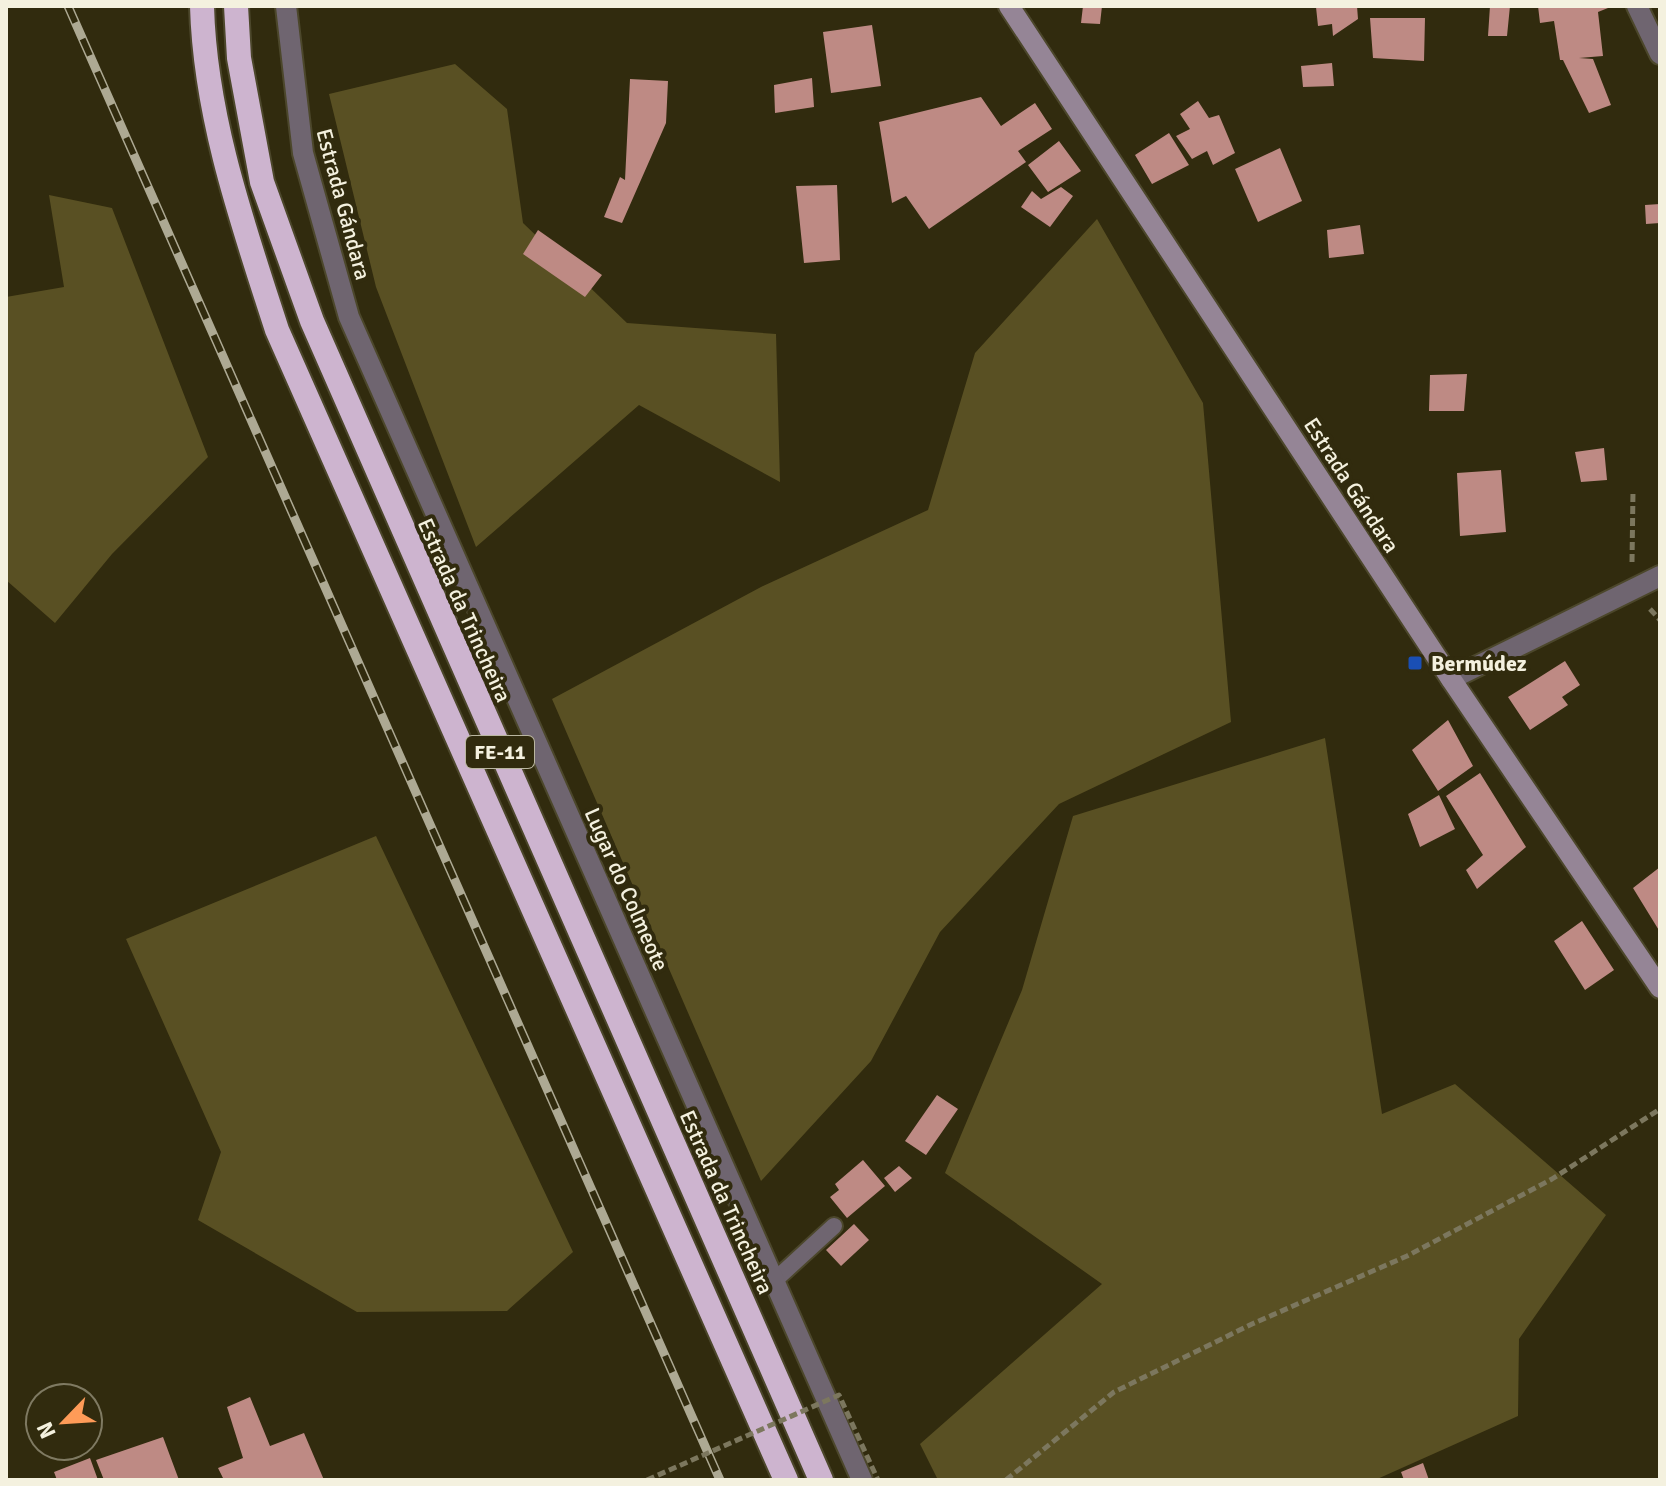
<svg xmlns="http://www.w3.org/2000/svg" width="1666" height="1486" viewBox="0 0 1666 1486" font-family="Signika,sans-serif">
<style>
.forest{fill:#595023}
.building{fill:#be8a84}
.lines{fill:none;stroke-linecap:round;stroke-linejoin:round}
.lane-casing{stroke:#4c472b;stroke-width:20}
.street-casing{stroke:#4c472b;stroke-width:24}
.secondary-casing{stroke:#4c472b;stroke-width:24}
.highway-casing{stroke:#4c472b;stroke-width:28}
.path{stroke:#7c775e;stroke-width:5;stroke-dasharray:8 4;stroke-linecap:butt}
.lane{stroke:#6f6570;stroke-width:16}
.street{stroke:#6f6570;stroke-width:20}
.secondary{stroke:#958596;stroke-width:20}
.highway{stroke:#cdb4cf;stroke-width:24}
.rail-casing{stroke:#ada993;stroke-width:9}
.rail{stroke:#312b0e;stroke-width:6;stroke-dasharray:18;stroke-linecap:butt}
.path-bridge{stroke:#7c775e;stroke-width:5;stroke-dasharray:8 4;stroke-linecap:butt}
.transit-dot{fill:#1a4fb4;stroke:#312b0e;stroke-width:3}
.labels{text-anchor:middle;stroke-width:8;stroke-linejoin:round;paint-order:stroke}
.shield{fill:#312b0e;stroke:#bab6a0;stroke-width:2}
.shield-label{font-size:20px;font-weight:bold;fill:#f4f1df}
.street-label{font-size:22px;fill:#f4f1df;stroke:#312b0e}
.poi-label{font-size:22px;font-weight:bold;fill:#f4f1df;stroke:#312b0e;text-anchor:start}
</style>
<rect width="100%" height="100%" fill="#312b0e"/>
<path class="forest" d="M 455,64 L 507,109 L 523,223 L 627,323 L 776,334 L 780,482 L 639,405 L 476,547 L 376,287 L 329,94 Z
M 49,195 L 112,208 L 208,457 L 112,554 L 55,623 L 6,580 L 6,297 L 64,287 Z
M 1097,219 L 1203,403 L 1231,722 L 1059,804 L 940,932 L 871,1061 L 761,1181 L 552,699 L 761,587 L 928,510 L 975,353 Z
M 1325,738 L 1382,1114 L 1455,1084 L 1606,1215 L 1519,1339 L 1518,1416 L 1375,1480 L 938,1480 L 920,1444 L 1102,1284 L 945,1173 L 1022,990 L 1073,816 Z
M 376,836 L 573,1252 L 507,1311 L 357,1312 L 198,1220 L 221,1152 L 126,939 Z"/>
<path class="building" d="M 1083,6 L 1102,6 L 1100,24 L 1081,23 Z
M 1357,6 L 1358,19 L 1333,36 L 1332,24 L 1318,26 L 1316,7 Z
M 1490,6 L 1510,6 L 1507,36 L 1488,36 Z
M 1538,6 L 1613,6 L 1598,12 L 1603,56 L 1579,58 L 1593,59 L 1611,105 L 1589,113 L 1563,60 L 1560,60 L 1554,21 L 1540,23 Z
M 1370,18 L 1425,18 L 1424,61 L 1373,58 Z
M 872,25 L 881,86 L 831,93 L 823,32 Z
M 1332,63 L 1334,86 L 1303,87 L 1301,66 Z
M 812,78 L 814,107 L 775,113 L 774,85 Z
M 630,79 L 668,81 L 666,123 L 622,223 L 604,217 L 620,177 L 625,180 Z
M 981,97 L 1001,126 L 1035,103 L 1052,129 L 1018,151 L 1026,162 L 929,229 L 906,196 L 892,203 L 879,122 Z
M 1198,101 L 1209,118 L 1219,115 L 1235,153 L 1213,165 L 1207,151 L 1192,159 L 1176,136 L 1190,129 L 1180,114 Z
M 1169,133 L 1189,165 L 1152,184 L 1135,155 Z
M 1059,141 L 1081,171 L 1048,192 L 1028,165 Z
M 1280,148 L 1302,201 L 1258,222 L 1235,169 Z
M 837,185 L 840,260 L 804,263 L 796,186 Z
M 1061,187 L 1073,196 L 1050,227 L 1021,207 L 1032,191 L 1041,199 Z
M 1660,204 L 1660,223 L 1646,224 L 1645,205 Z
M 1360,225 L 1364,254 L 1329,258 L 1327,230 Z
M 538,230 L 602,275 L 585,297 L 523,254 Z
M 1467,374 L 1464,411 L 1429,411 L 1430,375 Z
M 1604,448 L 1607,480 L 1581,482 L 1575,452 Z
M 1501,470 L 1506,532 L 1460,536 L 1457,473 Z
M 1565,661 L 1580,685 L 1562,697 L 1568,705 L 1530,730 L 1508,697 Z
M 1448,720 L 1473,766 L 1438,791 L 1412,750 Z
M 1480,773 L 1526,847 L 1477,889 L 1466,870 L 1483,855 L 1446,796 Z
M 1439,795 L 1455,829 L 1420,847 L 1408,814 Z
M 1660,867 L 1660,932 L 1633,888 Z
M 1582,921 L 1614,970 L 1585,990 L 1554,941 Z
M 937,1095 L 958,1109 L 926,1155 L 905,1141 Z
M 863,1160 L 885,1186 L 847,1218 L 830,1197 L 839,1190 L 835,1184 Z
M 899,1166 L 912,1178 L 895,1192 L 884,1178 Z
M 854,1224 L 869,1240 L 841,1266 L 826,1250 Z
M 250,1397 L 270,1446 L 304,1433 L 324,1480 L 224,1480 L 218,1468 L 243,1458 L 227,1407 Z
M 163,1437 L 179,1480 L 104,1480 L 96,1460 Z
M 90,1458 L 98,1480 L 57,1480 L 54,1472 Z
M 1423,1463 L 1429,1480 L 1404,1480 L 1401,1472 Z"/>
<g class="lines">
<g class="lane-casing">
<path id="lane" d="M 774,1281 L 834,1226"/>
</g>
<g class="street-casing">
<path id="street" d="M 286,6 L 303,153 L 349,317 L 862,1480
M 1637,6 L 1660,54
M 1451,679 L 1660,576"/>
</g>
<g class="secondary-casing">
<path id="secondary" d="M 1009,6 L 1451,679 L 1660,988"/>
</g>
<g class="highway-casing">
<path id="highway" d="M 202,6 C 205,117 243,225 277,330 L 786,1480
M 236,6 L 239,58 L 262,182 L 312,321 L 821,1480"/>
</g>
<path class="path" d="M 1632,562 L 1633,491
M 1650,609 L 1660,620
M 1006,1480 L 1114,1392 L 1252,1324 L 1407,1256 L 1552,1179 L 1660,1109"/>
<use href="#lane" class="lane"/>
<use href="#street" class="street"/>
<use href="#secondary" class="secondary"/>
<use href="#highway" class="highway"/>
<g class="rail-casing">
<path id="rail" d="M 68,6 L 720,1480"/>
</g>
<use href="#rail" class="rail"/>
<path class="path-bridge" d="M 647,1480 L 839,1395 L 878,1480"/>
</g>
<rect class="transit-dot" x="1407" y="655" width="16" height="16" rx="4"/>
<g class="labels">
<rect class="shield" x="466" y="736" width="68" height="32" rx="6"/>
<g class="shield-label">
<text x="500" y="759">FE-11</text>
</g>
<g class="street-label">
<text transform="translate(344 204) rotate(75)" y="8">Estrada Gándara</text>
<text transform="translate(1352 485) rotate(57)" y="8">Estrada Gándara</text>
<text transform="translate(465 610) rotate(66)" y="8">Estrada da Trincheira</text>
<text transform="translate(627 889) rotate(66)" y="8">Lugar do Colmeote</text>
<text transform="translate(727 1202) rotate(66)" y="8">Estrada da Trincheira</text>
</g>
<g class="poi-label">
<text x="1431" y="671">Bermúdez</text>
</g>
</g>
<rect width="1666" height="1486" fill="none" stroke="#f4f1df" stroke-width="16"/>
<g transform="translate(64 1422) rotate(245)"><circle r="38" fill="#312b0e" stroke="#7f7a62" stroke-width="2"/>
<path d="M0-6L14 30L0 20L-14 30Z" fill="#fe9b58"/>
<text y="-12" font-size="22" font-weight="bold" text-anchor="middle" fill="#f4f1df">N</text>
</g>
</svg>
